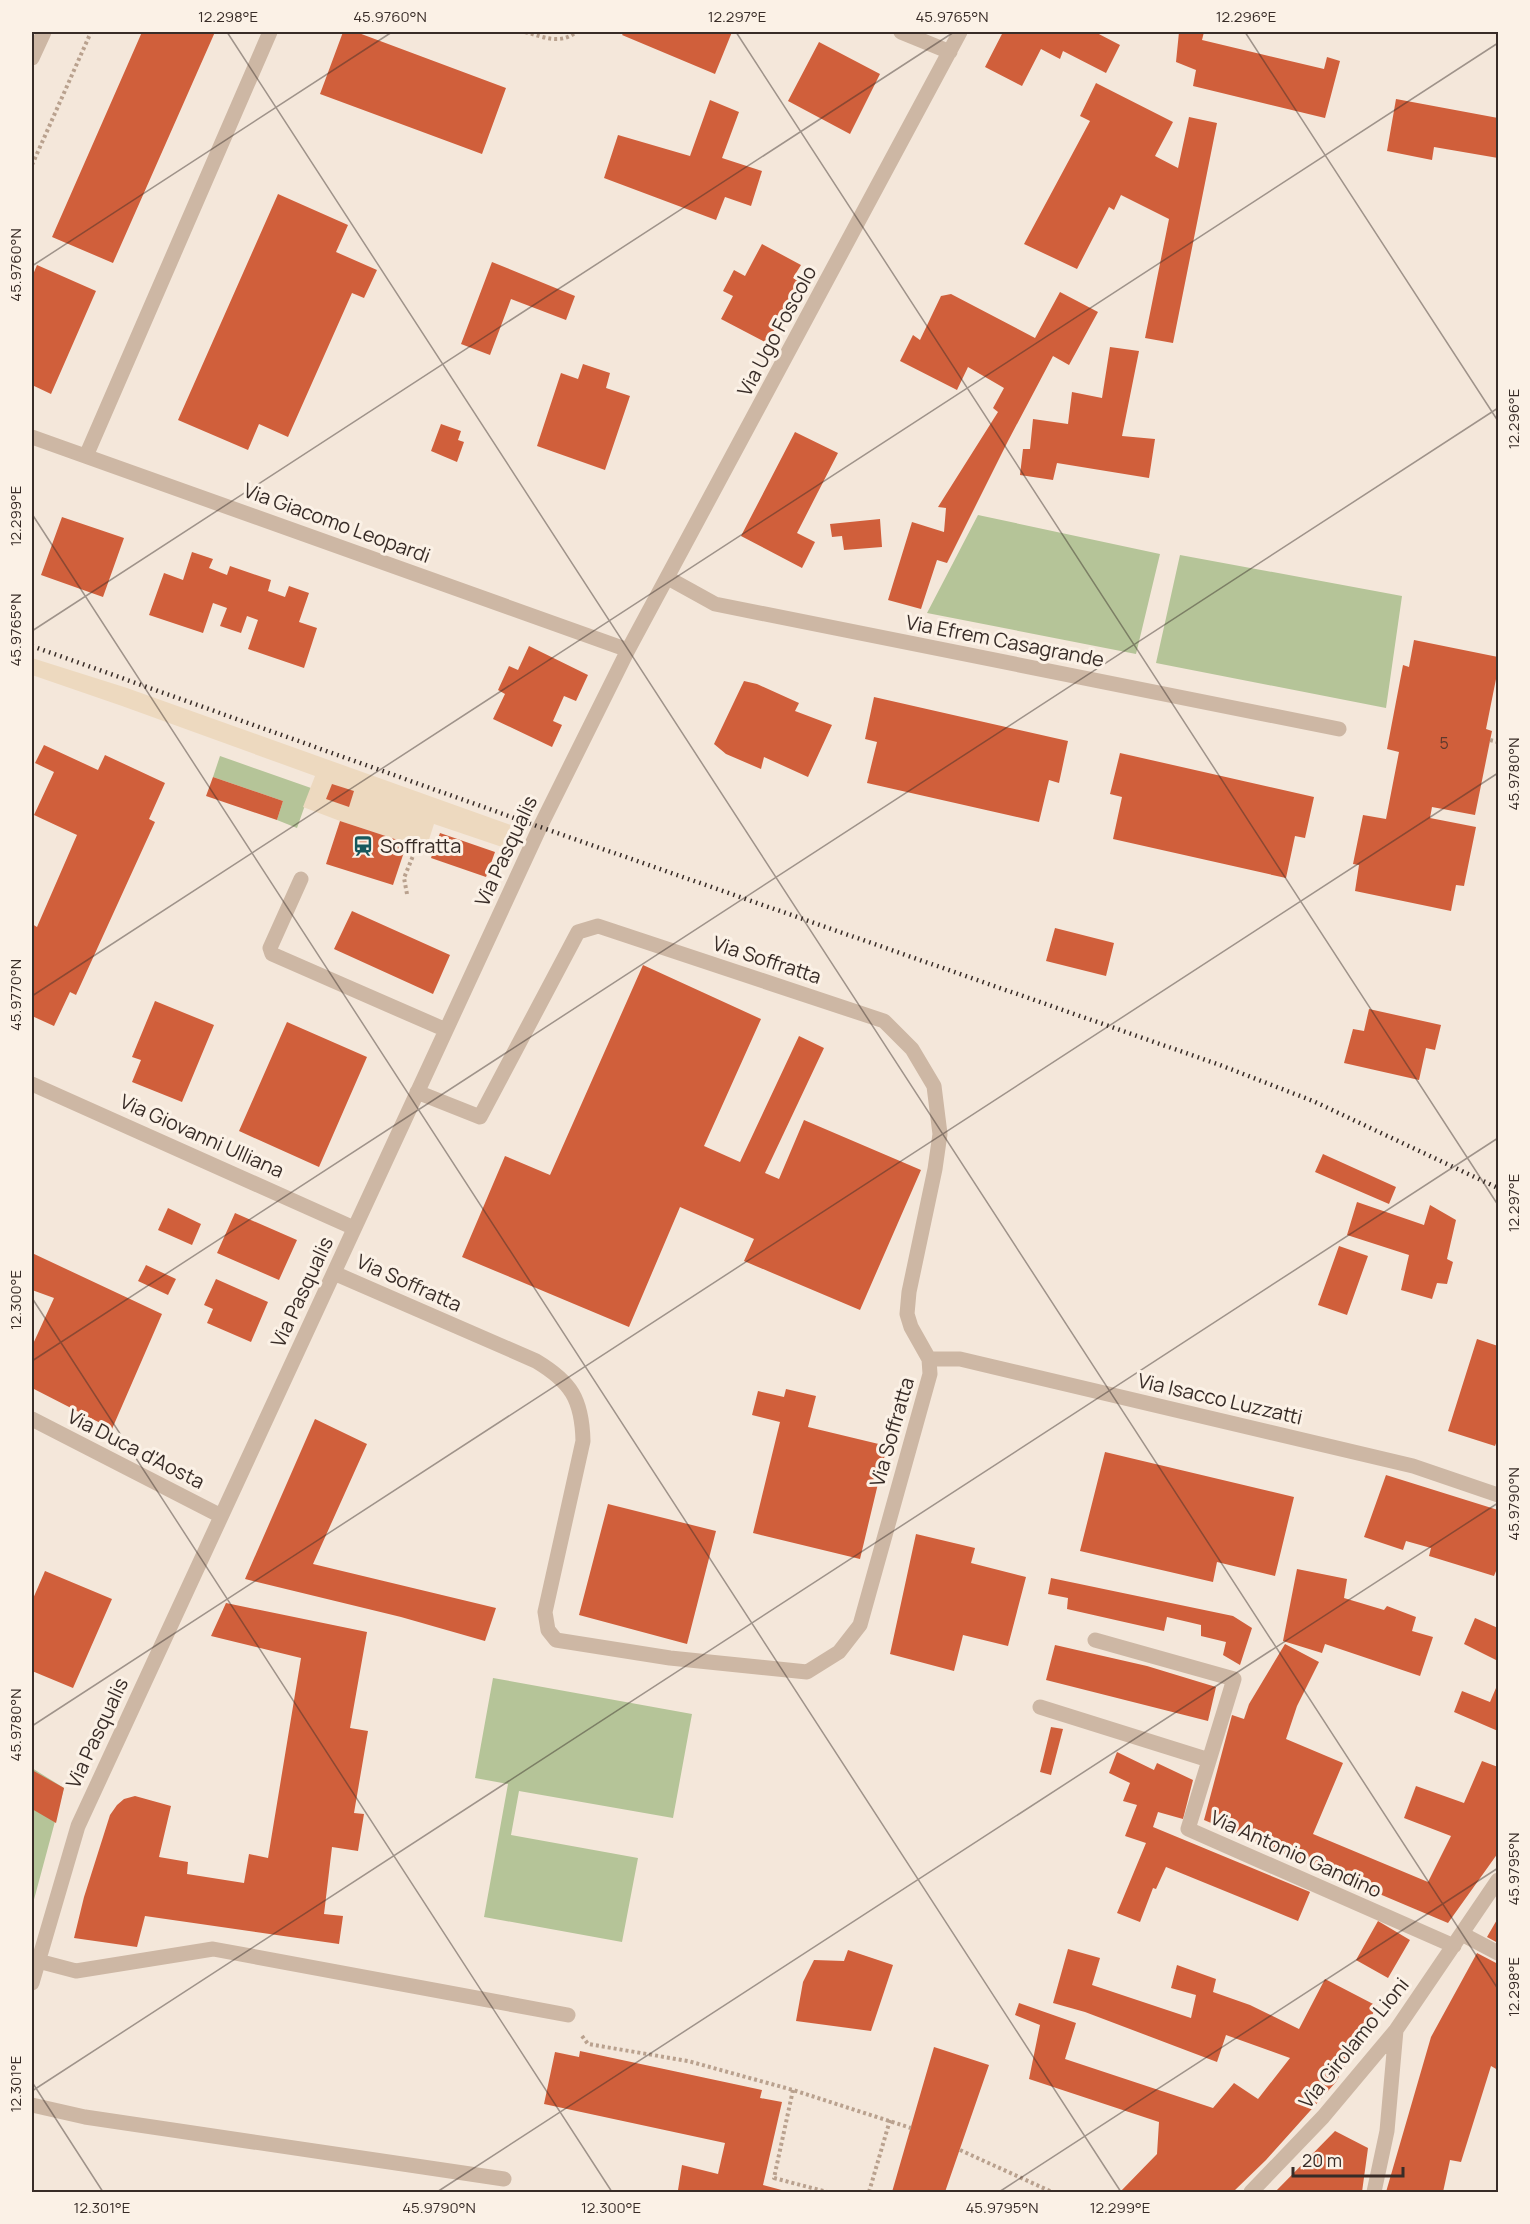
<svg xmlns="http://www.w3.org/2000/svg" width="1530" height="2224" viewBox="0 0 1530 2224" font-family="Manrope,sans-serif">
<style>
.green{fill:#b5c498}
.plaza{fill:#edd9bf}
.building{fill:#d05f3b}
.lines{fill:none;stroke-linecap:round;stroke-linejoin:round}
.path{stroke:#b9a18e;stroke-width:4;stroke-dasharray:3 3;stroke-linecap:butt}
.minor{stroke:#cdb7a4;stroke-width:15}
.rail{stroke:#382c27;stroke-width:4.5;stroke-dasharray:1.5 4.5;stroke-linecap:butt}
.ticks{fill:none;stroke:#382c27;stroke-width:1.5;stroke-opacity:0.45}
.labels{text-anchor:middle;stroke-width:6;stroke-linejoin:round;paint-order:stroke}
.number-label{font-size:16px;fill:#5e392c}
.street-label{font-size:20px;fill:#382c27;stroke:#fbf1e6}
.poi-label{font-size:20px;fill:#382c27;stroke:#fbf1e6;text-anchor:start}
.neatline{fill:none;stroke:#382c27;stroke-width:2}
.ticks-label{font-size:15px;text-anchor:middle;fill:#382c27}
</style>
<rect width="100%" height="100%" fill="#f4e7da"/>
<path class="green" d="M 978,515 L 1160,554 L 1136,654 L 927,613 Z
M 1180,555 L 1402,596 L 1386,708 L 1156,663 Z
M 220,756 L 311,788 L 297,828 L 277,820 L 283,801 L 213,777 Z
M 493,1678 L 692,1714 L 673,1818 L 519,1791 L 511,1835 L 638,1858 L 622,1942 L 484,1917 L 508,1784 L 475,1778 Z
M 32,1768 L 64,1788 L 32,1907 Z"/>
<path class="plaza" d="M 32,658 L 127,688 L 511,825 L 502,847 L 434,824 L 426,849 L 340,821 L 303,807 L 315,776 L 122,706 L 32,675 Z"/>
<path class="building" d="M 142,32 L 215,32 L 113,263 L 52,237 Z
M 343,32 L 356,32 L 506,88 L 482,154 L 320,94 Z
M 624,32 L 732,32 L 715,74 L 622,35 Z
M 1003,32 L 1095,32 L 1120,45 L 1106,73 L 1063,51 L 1060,59 L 1041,49 L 1022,86 L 985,67 Z
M 1179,32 L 1204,32 L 1202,40 L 1324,69 L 1327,57 L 1340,61 L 1325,118 L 1193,86 L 1196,70 L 1176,62 Z
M 819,42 L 880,74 L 850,134 L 788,101 Z
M 1096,83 L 1173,122 L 1155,156 L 1178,168 L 1189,117 L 1217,123 L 1173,343 L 1145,338 L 1169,219 L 1121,195 L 1114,210 L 1109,207 L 1077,269 L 1024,244 L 1090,121 L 1080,116 Z
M 1396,99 L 1498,118 L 1498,158 L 1434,147 L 1432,160 L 1387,151 Z
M 710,100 L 739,112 L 722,158 L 762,171 L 751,206 L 725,197 L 716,220 L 604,178 L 618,135 L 690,156 Z
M 278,194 L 348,225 L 336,252 L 377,270 L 364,298 L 352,293 L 288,437 L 259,424 L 248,450 L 178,420 Z
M 762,244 L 801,265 L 793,278 L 800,282 L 767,343 L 721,319 L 733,296 L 723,291 L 734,270 L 745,276 Z
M 492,262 L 575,296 L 566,320 L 511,299 L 490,355 L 461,344 Z
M 37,265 L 96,291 L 51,394 L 32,385 L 32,277 Z
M 1060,292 L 1098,312 L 1069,365 L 1053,356 L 1008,441 L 947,563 L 937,560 L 921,609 L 888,600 L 912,522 L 944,532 L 946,508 L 938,507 L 998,412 L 993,408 L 1004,388 L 968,367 L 957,390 L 900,361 L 913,335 L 920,340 L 941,296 L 951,294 L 1035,338 Z
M 1110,347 L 1139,351 L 1122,436 L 1155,439 L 1149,478 L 1057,463 L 1053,480 L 1020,475 L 1023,449 L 1030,449 L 1033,419 L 1068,424 L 1072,392 L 1102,398 Z
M 583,364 L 610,373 L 606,388 L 630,396 L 605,470 L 537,446 L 561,373 L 578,379 Z
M 441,424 L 461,431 L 458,440 L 464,442 L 457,462 L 431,451 Z
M 795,432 L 838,453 L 797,533 L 815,542 L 802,568 L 741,536 Z
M 62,517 L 124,538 L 103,597 L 41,575 Z
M 880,519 L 882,547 L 844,550 L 842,536 L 832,537 L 830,524 Z
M 192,552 L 213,559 L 209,568 L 227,575 L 230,566 L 271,580 L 268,591 L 285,597 L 289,586 L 309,593 L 299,622 L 317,628 L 304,668 L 248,649 L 258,620 L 247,616 L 241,633 L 220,626 L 227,608 L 213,603 L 203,633 L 149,615 L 164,573 L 183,580 Z
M 1414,640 L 1498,657 L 1498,669 L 1486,729 L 1492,731 L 1475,815 L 1432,807 L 1430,818 L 1476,827 L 1464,886 L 1456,885 L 1451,911 L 1355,891 L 1359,865 L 1353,864 L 1363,815 L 1386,819 L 1399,752 L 1387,749 L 1403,665 L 1409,667 Z
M 529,646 L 588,675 L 576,701 L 564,696 L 553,721 L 562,725 L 552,747 L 493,719 L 505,694 L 498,690 L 509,666 L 518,670 Z
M 744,681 L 757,684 L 799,703 L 795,711 L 832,725 L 808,777 L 764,757 L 761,769 L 726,754 L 714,744 Z
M 874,697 L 1068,741 L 1059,783 L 1049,780 L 1039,822 L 867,783 L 877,742 L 865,739 Z
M 44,745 L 98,770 L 105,755 L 165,783 L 149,819 L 155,822 L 76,995 L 70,992 L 54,1026 L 32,1016 L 32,924 L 37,927 L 77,835 L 34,815 L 54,772 L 35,763 Z
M 1120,753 L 1314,797 L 1305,838 L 1295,836 L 1286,878 L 1113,839 L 1122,797 L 1110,794 Z
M 213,777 L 283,801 L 277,820 L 206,796 Z
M 332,784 L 354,791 L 349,807 L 326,799 Z
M 340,821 L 407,843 L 393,885 L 326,864 Z
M 440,833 L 495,852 L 486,877 L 431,858 Z
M 352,911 L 450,955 L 433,994 L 334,949 Z
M 1055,928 L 1114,943 L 1106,976 L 1046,961 Z
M 643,965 L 761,1019 L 704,1146 L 740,1162 L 799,1036 L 824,1048 L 765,1173 L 779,1179 L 804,1120 L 921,1170 L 860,1310 L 744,1261 L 754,1239 L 680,1207 L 629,1327 L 462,1257 L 505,1156 L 550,1175 Z
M 155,1001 L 214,1025 L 182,1102 L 132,1082 L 141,1060 L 132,1057 Z
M 1369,1009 L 1441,1025 L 1435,1050 L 1426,1048 L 1419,1080 L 1344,1063 L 1353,1029 L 1364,1031 Z
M 287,1022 L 367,1057 L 319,1167 L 239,1131 Z
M 1323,1154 L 1396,1187 L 1389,1204 L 1315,1172 Z
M 1357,1202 L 1424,1225 L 1430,1205 L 1456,1220 L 1447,1259 L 1453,1262 L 1447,1284 L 1437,1283 L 1432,1299 L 1401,1290 L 1409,1255 L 1347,1235 Z
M 168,1208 L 201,1224 L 192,1245 L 158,1230 Z
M 235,1213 L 297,1240 L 279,1280 L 217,1253 Z
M 1339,1246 L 1368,1256 L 1347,1315 L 1318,1305 Z
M 32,1253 L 162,1314 L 112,1429 L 32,1388 L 32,1344 L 33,1344 L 54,1298 L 32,1290 Z
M 146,1265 L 176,1279 L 168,1295 L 138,1281 Z
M 216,1279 L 268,1302 L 251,1342 L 207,1323 L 213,1309 L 204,1305 Z
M 1477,1339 L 1498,1346 L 1498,1438 L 1495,1446 L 1448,1431 Z
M 786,1389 L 816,1396 L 808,1427 L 887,1446 L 860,1559 L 753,1533 L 780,1422 L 752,1415 L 758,1391 L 784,1397 Z
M 315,1419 L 367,1444 L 313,1564 L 496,1608 L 485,1641 L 401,1617 L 245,1579 Z
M 1105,1452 L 1294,1497 L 1275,1576 L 1217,1562 L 1213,1582 L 1080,1551 Z
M 1386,1475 L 1498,1510 L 1498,1566 L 1494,1576 L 1429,1556 L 1431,1548 L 1406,1541 L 1403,1550 L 1364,1537 Z
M 608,1504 L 716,1531 L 687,1644 L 579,1615 Z
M 916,1534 L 975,1548 L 971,1563 L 1026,1577 L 1008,1646 L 963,1635 L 954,1671 L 890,1654 Z
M 1297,1569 L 1347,1579 L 1344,1598 L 1384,1610 L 1387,1606 L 1416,1617 L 1412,1631 L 1433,1637 L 1420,1676 L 1325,1644 L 1322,1653 L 1283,1641 Z
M 45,1571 L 112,1599 L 73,1688 L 32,1671 L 32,1601 Z
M 1051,1578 L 1233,1616 L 1252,1628 L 1240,1665 L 1223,1655 L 1226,1642 L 1201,1636 L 1201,1625 L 1167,1617 L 1164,1631 L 1067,1609 L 1068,1598 L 1048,1594 Z
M 226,1603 L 367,1632 L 350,1728 L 368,1731 L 354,1813 L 364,1814 L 358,1851 L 332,1847 L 324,1914 L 343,1916 L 339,1944 L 145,1916 L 137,1947 L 74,1938 L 84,1897 L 110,1815 L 117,1805 L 124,1799 L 135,1796 L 171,1806 L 159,1857 L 188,1862 L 187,1874 L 244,1883 L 249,1854 L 268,1858 L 301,1658 L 211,1636 Z
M 1475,1618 L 1498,1628 L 1498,1661 L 1464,1644 Z
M 1285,1644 L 1319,1662 L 1297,1706 L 1286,1739 L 1343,1763 L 1313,1834 L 1428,1882 L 1451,1836 L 1404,1818 L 1416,1786 L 1464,1803 L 1482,1761 L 1498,1767 L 1498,1853 L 1448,1923 L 1204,1820 L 1232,1715 L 1244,1719 L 1249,1704 Z
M 1055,1645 L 1147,1666 L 1216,1687 L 1208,1721 L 1046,1680 Z
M 1496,1688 L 1498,1689 L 1498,1731 L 1454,1712 L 1462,1691 L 1490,1702 Z
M 1051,1727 L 1063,1729 L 1051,1775 L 1040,1772 Z
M 1117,1752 L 1154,1770 L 1157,1763 L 1193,1780 L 1183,1819 L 1158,1812 L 1153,1827 L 1310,1892 L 1298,1921 L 1166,1867 L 1156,1889 L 1153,1888 L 1140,1922 L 1117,1913 L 1146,1843 L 1125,1836 L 1137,1805 L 1123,1801 L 1130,1783 L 1109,1773 Z
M 32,1770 L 64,1788 L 56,1823 L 32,1809 Z
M 1498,1918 L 1498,1943 L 1487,1937 Z
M 1378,1921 L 1410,1940 L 1388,1978 L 1356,1960 Z
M 1068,1949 L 1100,1958 L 1092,1985 L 1191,2018 L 1196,1995 L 1171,1988 L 1177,1965 L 1216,1979 L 1213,1992 L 1250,2005 L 1299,2029 L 1325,1979 L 1377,2006 L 1336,2082 L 1266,2160 L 1233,2192 L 1120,2192 L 1157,2154 L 1159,2122 L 1029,2079 L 1040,2025 L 1015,2015 L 1019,2003 L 1076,2023 L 1065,2059 L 1213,2108 L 1234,2083 L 1258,2099 L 1290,2058 L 1226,2035 L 1217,2062 L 1085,2012 L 1053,2003 Z
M 848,1950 L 893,1965 L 871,2031 L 796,2021 L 803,1982 L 814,1960 L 844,1961 Z
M 1477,1953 L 1498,1964 L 1498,2070 L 1491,2066 L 1461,2162 L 1450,2160 L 1443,2192 L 1386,2192 L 1431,2037 Z
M 934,2047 L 989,2065 L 945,2192 L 892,2192 Z
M 580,2051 L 762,2090 L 760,2098 L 782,2102 L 763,2185 L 789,2192 L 686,2192 L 678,2190 L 682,2165 L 718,2174 L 725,2143 L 544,2104 L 555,2052 L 579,2057 Z
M 1335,2131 L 1368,2148 L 1362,2192 L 1275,2192 Z"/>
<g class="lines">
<path class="path" d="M 525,32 C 544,37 560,45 576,32
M 32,165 L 91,32
M 1490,740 L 1498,742
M 407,894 L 404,878 L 417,846
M 582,2036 L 588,2044 L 688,2061 L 793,2090 L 911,2128
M 793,2090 L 774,2178 L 827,2192
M 960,2150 L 1052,2192
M 869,2192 L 890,2120"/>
<path class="minor" d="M 901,32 L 950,52
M 32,58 L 44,32
M 32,437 L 628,650
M 86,456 L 270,32
M 668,578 L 715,604 L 1339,729
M 301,879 L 270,948 L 272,954 L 446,1030
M 32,1084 L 354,1228
M 334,1273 L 536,1361 C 571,1382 582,1399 583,1441 L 545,1612 L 548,1630 L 556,1640 L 670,1658 L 807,1672 L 839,1652 L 860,1625 L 930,1374 L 929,1359 L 911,1327 L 907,1314 L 909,1292 L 935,1169 L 940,1134 L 934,1086 L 912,1049 L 884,1021 L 598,926 L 578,932 L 480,1117 L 417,1092
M 929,1359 L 960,1359 L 1413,1466 L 1498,1495
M 32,1419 L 221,1516
M 1095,1640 L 1234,1679 L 1188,1829 L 1454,1946
M 1040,1707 L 1209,1760
M 1462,1934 L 1498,1953
M 38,1961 L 76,1971 L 213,1949 L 568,2015
M 32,1983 L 78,1826 L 540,827 L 628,650 L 960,32
M 32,2105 L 85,2117 L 504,2179
M 1251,2192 L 1323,2117 L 1396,2030 L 1498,1880
M 1374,2192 L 1387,2131 L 1396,2030"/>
<path class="rail" d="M 32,646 L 520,820 L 1220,1065 L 1313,1101 L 1498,1188"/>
</g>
<path class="ticks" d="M 227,32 L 1498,1989M 736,32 L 1498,1205M 1245,32 L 1498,421M 32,266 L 392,32M 32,514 L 1121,2192M 32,631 L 954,32M 32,996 L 1498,43M 32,1298 L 612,2192M 32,1361 L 1498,408M 32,1726 L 1498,773M 32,2082 L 103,2192M 32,2091 L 1498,1138M 437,2192 L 1498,1503M 999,2192 L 1498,1868"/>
<defs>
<g id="station-bare" transform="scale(1.62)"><path d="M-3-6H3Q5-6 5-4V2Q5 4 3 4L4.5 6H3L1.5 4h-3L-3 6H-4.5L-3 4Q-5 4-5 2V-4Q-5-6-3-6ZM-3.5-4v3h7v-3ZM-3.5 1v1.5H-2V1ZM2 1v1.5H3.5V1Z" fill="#18585d" stroke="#fbf1e6" stroke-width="2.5" paint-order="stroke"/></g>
</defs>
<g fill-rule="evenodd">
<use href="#station-bare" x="363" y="846"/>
</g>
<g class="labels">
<g class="number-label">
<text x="1444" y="749">5</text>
</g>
<g class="street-label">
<text transform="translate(777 331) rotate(-62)" y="7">Via Ugo Foscolo</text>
<text transform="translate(337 523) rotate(20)" y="7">Via Giacomo Leopardi</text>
<text transform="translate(1005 641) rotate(11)" y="7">Via Efrem Casagrande</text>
<text transform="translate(506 851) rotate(-65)" y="7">Via Pasqualis</text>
<text transform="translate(767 960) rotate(18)" y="7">Via Soffratta</text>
<text transform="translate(202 1136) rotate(24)" y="7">Via Giovanni Ulliana</text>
<text transform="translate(409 1283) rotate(24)" y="7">Via Soffratta</text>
<text transform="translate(302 1292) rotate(-65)" y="7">Via Pasqualis</text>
<text transform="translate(1220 1399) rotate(13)" y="7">Via Isacco Luzzatti</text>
<text transform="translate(892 1432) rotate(-74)" y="7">Via Soffratta</text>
<text transform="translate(136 1449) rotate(27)" y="7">Via Duca d'Aosta</text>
<text transform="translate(97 1733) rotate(-65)" y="7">Via Pasqualis</text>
<text transform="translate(1296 1854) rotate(24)" y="7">Via Antonio Gandino</text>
<text transform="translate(1354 2043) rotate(-51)" y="7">Via Girolamo Lioni</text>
</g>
<g class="poi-label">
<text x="380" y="853">Soffratta</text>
</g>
</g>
<rect width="1530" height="2224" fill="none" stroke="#fbf1e6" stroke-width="66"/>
<path d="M1293 2167v9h110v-9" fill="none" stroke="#382c27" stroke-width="3"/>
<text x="1302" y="2167" font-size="18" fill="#382c27" stroke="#fbf1e6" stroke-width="4.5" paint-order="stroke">20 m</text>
<rect x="33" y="33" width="1464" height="2158" class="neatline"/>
<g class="ticks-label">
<text x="228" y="22">12.298°E</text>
<text x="390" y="22">45.9760°N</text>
<text x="737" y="22">12.297°E</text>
<text x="952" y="22">45.9765°N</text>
<text x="1246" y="22">12.296°E</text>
<text transform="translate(16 265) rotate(-90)" y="5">45.9760°N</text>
<text transform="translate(1514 419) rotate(-90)" y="5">12.296°E</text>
<text transform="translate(16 516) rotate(-90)" y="5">12.299°E</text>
<text transform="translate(16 630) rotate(-90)" y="5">45.9765°N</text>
<text transform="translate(1514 774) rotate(-90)" y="5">45.9780°N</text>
<text transform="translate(16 995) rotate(-90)" y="5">45.9770°N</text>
<text transform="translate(1514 1203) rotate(-90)" y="5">12.297°E</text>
<text transform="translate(16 1300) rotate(-90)" y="5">12.300°E</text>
<text transform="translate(1514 1504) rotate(-90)" y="5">45.9790°N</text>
<text transform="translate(16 1725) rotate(-90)" y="5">45.9780°N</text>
<text transform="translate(1514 1869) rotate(-90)" y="5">45.9795°N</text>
<text transform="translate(1514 1987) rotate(-90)" y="5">12.298°E</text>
<text transform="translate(16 2084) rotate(-90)" y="5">12.301°E</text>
<text x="102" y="2213">12.301°E</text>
<text x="439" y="2213">45.9790°N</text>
<text x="611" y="2213">12.300°E</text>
<text x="1002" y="2213">45.9795°N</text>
<text x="1120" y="2213">12.299°E</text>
</g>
</svg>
